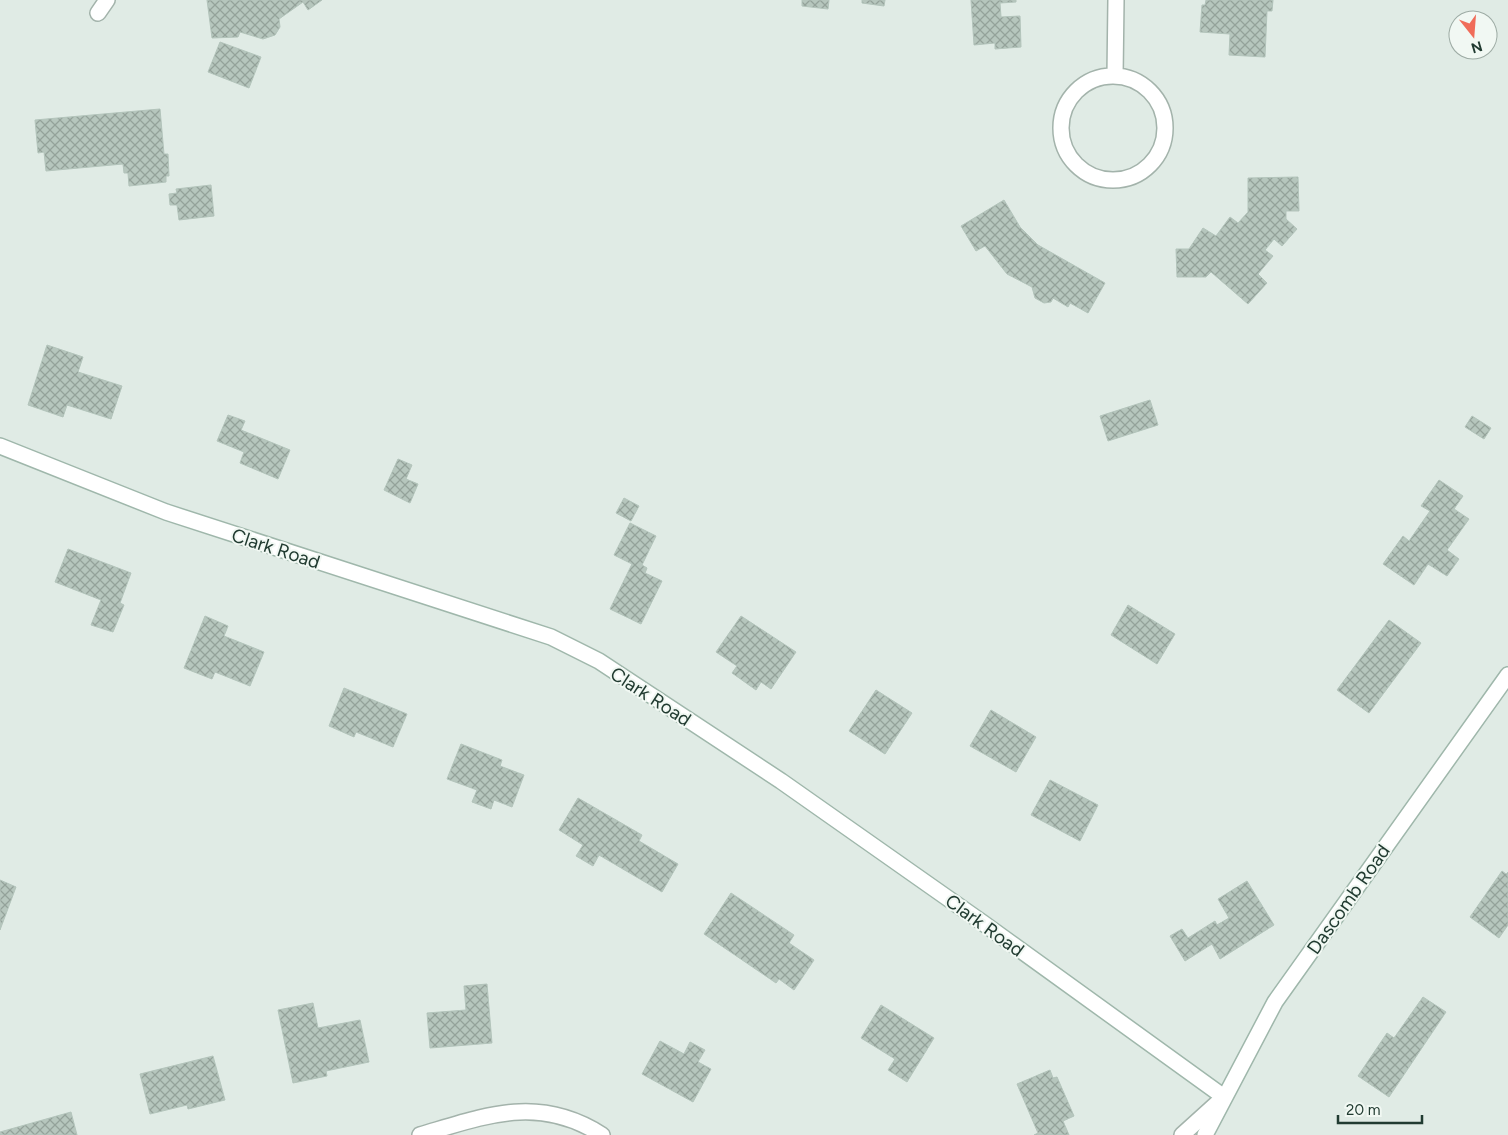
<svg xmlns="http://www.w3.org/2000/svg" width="1508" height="1135" viewBox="0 0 1508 1135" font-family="Figtree,sans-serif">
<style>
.building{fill:url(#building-cross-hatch);stroke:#b3c4bb}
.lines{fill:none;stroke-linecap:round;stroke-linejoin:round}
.minor-casing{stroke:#a3b3ab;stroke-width:18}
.secondary-casing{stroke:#9fb7ab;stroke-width:18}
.minor{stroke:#fff;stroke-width:15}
.secondary{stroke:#fff;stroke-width:15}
.labels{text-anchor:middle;stroke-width:4;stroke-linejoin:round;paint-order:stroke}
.street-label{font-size:19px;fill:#213b31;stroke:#f1f8f3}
</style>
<defs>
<pattern id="building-cross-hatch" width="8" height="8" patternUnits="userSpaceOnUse" patternTransform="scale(1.25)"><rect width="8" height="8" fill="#b6c6bd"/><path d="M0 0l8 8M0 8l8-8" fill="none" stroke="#94a29a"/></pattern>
</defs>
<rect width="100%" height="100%" fill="#e0ebe5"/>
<path class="building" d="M 207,0 L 322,0 L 308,10 L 303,2 L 279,19 L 280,27 L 275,35 L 263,39 L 240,32 L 238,37 L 212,38 Z
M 802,0 L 829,0 L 828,9 L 802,6 Z
M 862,0 L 885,0 L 884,6 L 862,3 Z
M 971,0 L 1016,0 L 1016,2 L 1000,3 L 1001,17 L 1020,16 L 1021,47 L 995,49 L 995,43 L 974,45 Z
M 1206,0 L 1273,0 L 1272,11 L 1267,11 L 1265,57 L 1229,55 L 1230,34 L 1200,32 L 1202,5 L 1205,5 Z
M 220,42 L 261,57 L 249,88 L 208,72 Z
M 160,109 L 164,154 L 168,154 L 169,176 L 166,176 L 166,182 L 129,186 L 128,173 L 124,173 L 123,164 L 46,171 L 44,152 L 38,153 L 35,120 Z
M 1298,177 L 1299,211 L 1286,211 L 1286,219 L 1297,229 L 1282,246 L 1274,239 L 1265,250 L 1273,256 L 1258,274 L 1267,283 L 1248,304 L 1211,272 L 1206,277 L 1177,277 L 1176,249 L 1189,249 L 1203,228 L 1216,236 L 1230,217 L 1238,223 L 1248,212 L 1248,178 Z
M 211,185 L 214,216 L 179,220 L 177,205 L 170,205 L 169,194 L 177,193 L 176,189 Z
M 1004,200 L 1020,227 L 1038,245 L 1105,283 L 1088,313 L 1070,303 L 1068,307 L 1053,298 L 1051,302 L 1044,303 L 1035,298 L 1032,287 L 1007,274 L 985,246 L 976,251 L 961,226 Z
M 47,345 L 83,357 L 78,372 L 122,386 L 111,419 L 67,405 L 63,417 L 28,405 Z
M 1150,400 L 1158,425 L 1108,441 L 1100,416 Z
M 228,415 L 245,421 L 241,430 L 290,450 L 278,479 L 240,463 L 244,452 L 217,441 Z
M 1472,416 L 1491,428 L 1484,439 L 1465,427 Z
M 398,459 L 412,465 L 406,479 L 418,484 L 410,503 L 384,490 Z
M 1439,480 L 1463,496 L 1454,509 L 1469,519 L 1447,550 L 1459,559 L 1447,576 L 1428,564 L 1414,585 L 1383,564 L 1403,536 L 1409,541 L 1430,511 L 1421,506 Z
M 624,498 L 639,506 L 631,521 L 616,513 Z
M 630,523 L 656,536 L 642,565 L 647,568 L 645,573 L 662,581 L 641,624 L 610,609 L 632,564 L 614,555 Z
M 68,549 L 131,573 L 120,603 L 124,605 L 113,632 L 91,625 L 101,600 L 55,582 Z
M 1128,605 L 1175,634 L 1157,664 L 1111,635 Z
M 205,616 L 228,626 L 224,636 L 264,652 L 250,686 L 215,672 L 212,679 L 184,668 Z
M 741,616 L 796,652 L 771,689 L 761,682 L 756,690 L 732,673 L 737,666 L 716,652 Z
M 1389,620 L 1421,643 L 1369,713 L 1337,690 Z
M 344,688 L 407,714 L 393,747 L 356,732 L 354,737 L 329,726 Z
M 876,690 L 912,713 L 885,754 L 849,731 Z
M 991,710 L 1036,737 L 1016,772 L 970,746 Z
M 461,744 L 502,760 L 500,766 L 524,775 L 512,807 L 494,800 L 491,809 L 472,802 L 477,790 L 447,779 Z
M 1050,780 L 1098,805 L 1080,841 L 1031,815 Z
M 578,798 L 642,835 L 639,841 L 678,864 L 662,892 L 599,855 L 593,866 L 576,856 L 583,845 L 559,830 Z
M 1502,871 L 1506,874 L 1508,872 L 1508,925 L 1499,938 L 1470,917 Z
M 0,880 L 16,887 L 0,930 Z
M 1247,881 L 1274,925 L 1220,959 L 1212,944 L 1185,961 L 1170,936 L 1182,929 L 1188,938 L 1215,921 L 1217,925 L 1229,918 L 1218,899 Z
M 731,893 L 794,935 L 789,943 L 814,960 L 794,990 L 779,979 L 776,983 L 704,934 Z
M 487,984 L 492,1043 L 430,1048 L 427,1013 L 466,1010 L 464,986 Z
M 1423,997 L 1446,1012 L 1389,1097 L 1358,1076 L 1387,1033 L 1394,1038 Z
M 313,1003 L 318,1028 L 360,1020 L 369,1062 L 326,1071 L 327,1076 L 293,1083 L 278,1010 Z
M 881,1005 L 934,1038 L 907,1082 L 888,1070 L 895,1059 L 861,1038 Z
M 660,1041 L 684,1054 L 690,1042 L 705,1050 L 698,1062 L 711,1069 L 693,1102 L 642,1074 Z
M 213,1056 L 225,1100 L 188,1109 L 187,1105 L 150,1114 L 140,1074 Z
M 1050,1070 L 1053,1078 L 1057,1077 L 1074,1116 L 1063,1121 L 1069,1135 L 1034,1135 L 1038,1133 L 1017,1084 Z
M 71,1112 L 77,1135 L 0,1135 L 0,1132 Z"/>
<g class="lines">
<g class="minor-casing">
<path id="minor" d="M 98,13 L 107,0
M1061 128a52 52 0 1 1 104 0a52 52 0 1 1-104 0Z
M 1115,76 L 1116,0
M 420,1135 C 485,1116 538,1094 602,1135
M 1182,1135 L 1224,1097"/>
</g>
<g class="secondary-casing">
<path id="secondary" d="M 0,446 L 166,512 L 551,637 L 599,661 L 781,781 L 983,923 L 1224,1097
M 1205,1135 L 1275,1002 L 1508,675"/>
</g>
<use href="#minor" class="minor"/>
<use href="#secondary" class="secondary"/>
</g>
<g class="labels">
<g class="street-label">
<text transform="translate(276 548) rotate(18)" y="7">Clark Road</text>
<text transform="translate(651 696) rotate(33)" y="7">Clark Road</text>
<text transform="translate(1348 899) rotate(-55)" y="7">Dascomb Road</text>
<text transform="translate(985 925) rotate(36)" y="7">Clark Road</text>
</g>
</g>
<g transform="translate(1473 35) rotate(163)"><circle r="24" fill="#f1f8f3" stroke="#9eaca5"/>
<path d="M0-4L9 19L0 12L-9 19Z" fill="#f06c59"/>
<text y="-8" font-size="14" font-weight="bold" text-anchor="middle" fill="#213b31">N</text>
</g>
<path d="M1338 1115v8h84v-8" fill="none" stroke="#213b31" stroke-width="2.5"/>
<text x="1346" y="1115" font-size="15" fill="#213b31" stroke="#f1f8f3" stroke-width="4" paint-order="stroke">20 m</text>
</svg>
